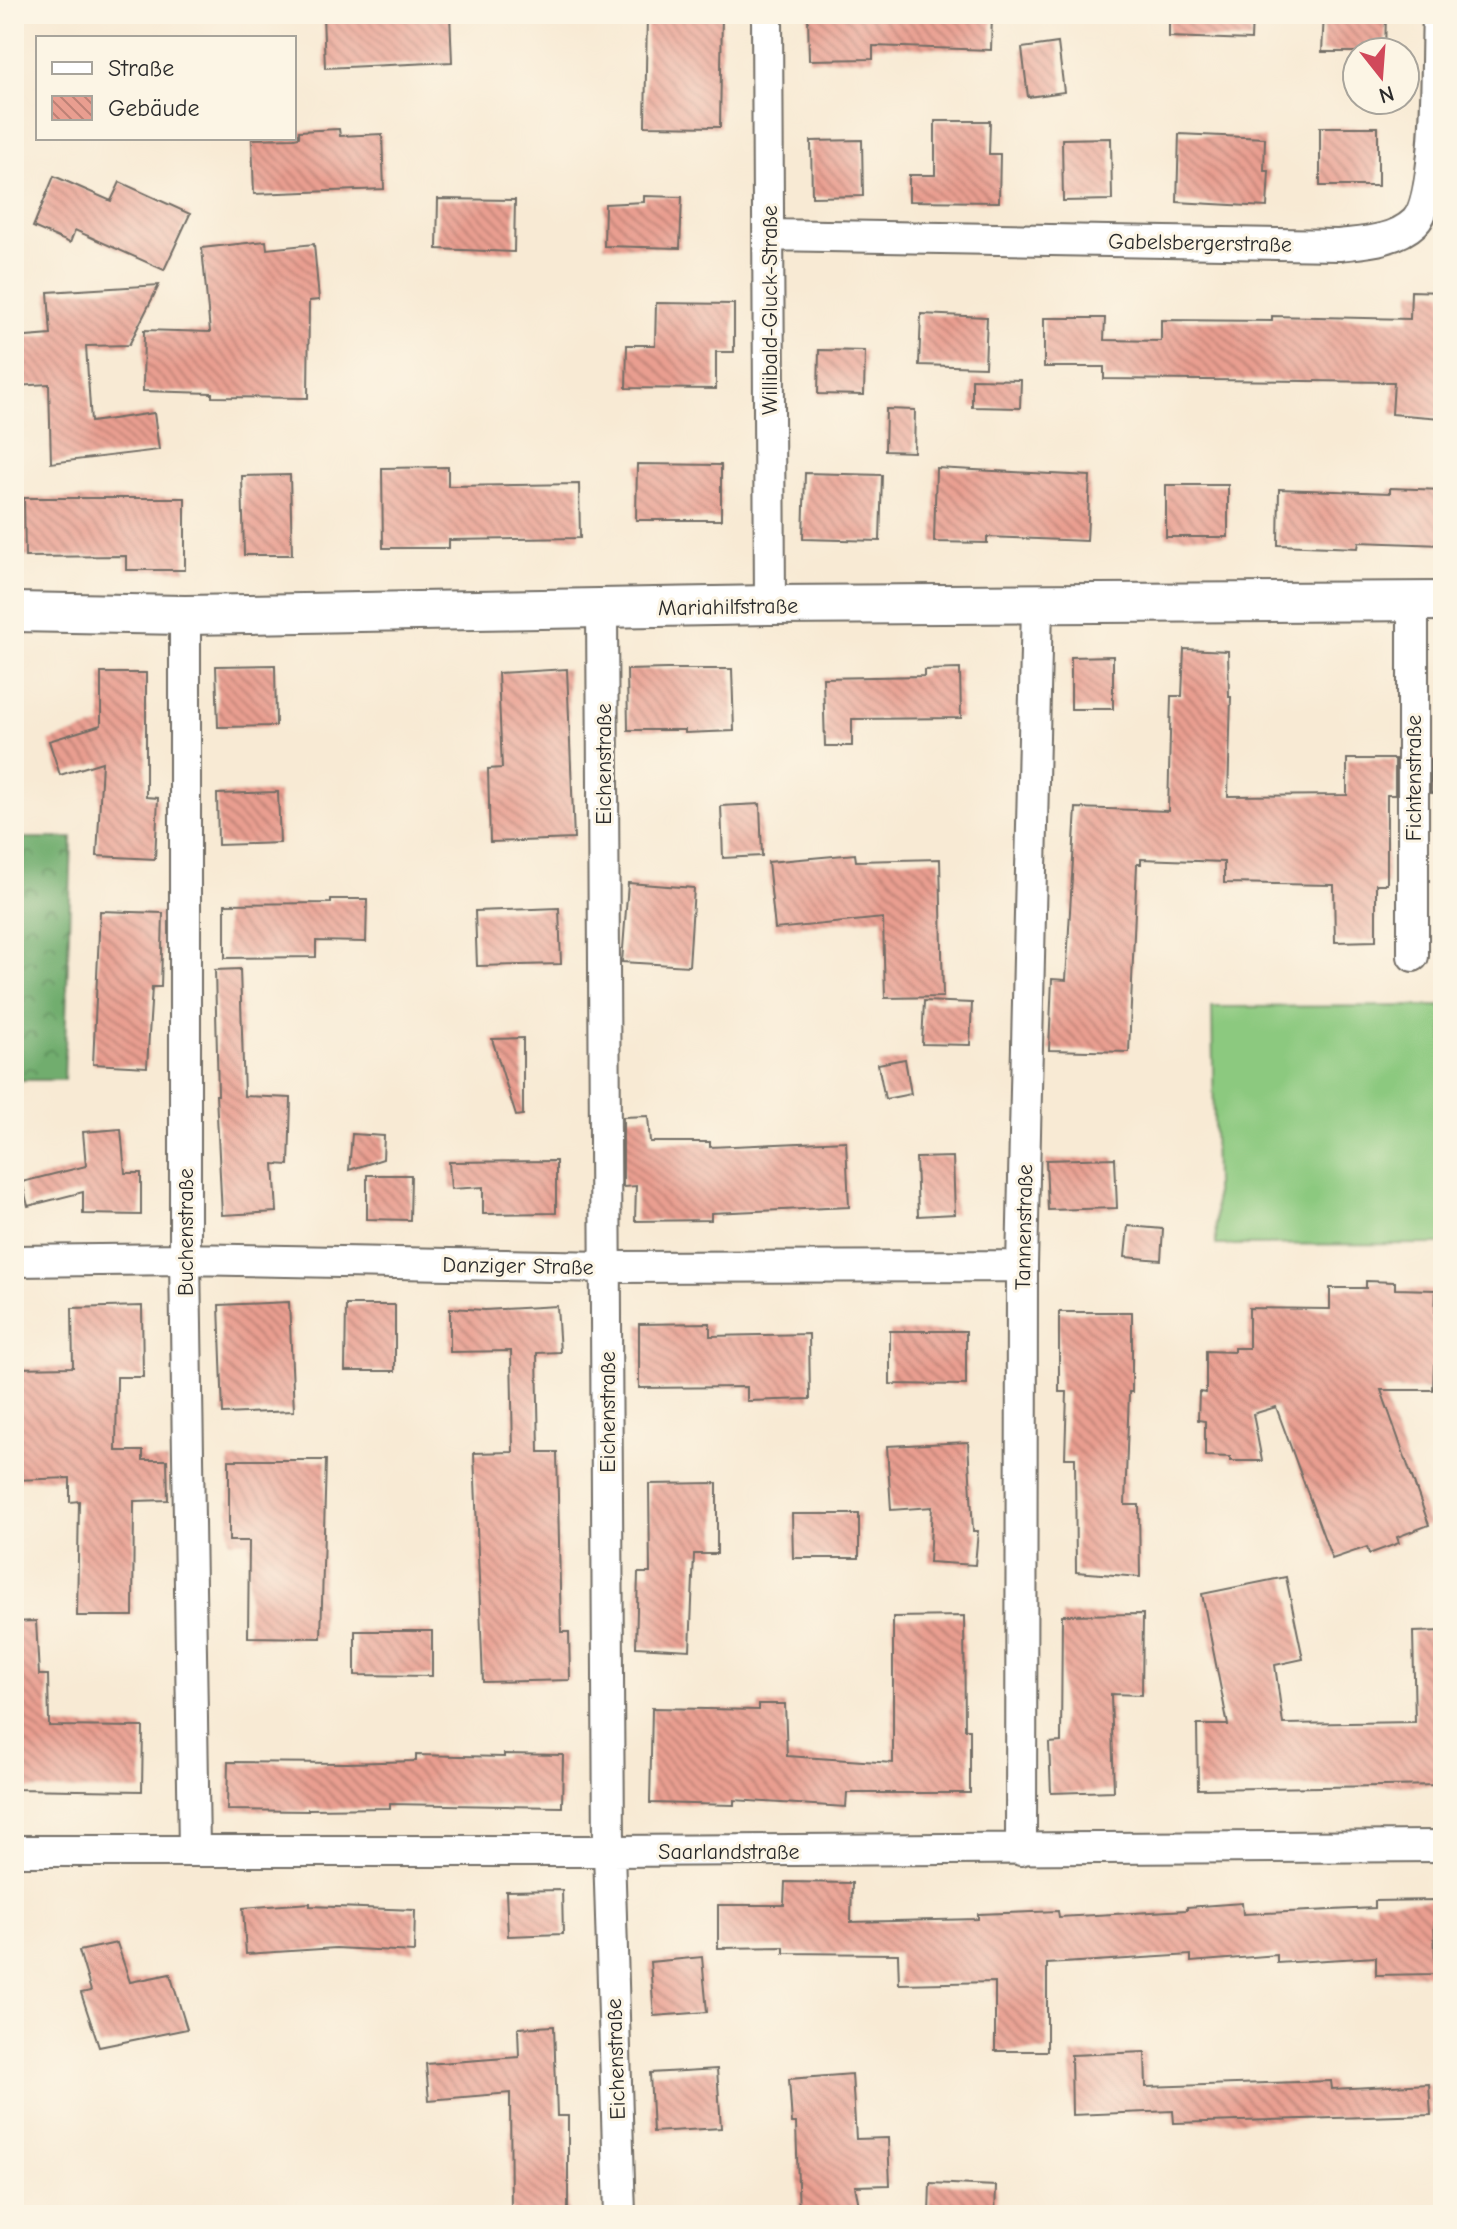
<svg xmlns="http://www.w3.org/2000/svg" width="1457" height="2229" viewBox="0 0 1457 2229" font-family="'Comic Neue',sans-serif">
<style>
.forest{fill:url(#forest-crowns);stroke:#4e6c4c;stroke-width:2}
.pitch{fill:#8cc97f;stroke:#5c7a55;stroke-width:2}
.building{fill:url(#building-back-hatch)}
.lines{fill:none;stroke-linecap:round;stroke-linejoin:round}
.minor-casing{stroke:#736e66;stroke-width:34}
.tertiary-casing{stroke:#736e66;stroke-width:42}
.minor{stroke:#fff;stroke-width:30}
.tertiary{stroke:#fff;stroke-width:38}
.labels{text-anchor:middle;stroke-width:6;stroke-linejoin:round;paint-order:stroke}
.street-label{font-size:22px;fill:#2b2b2b;stroke:#fcf5e5}
</style>
<defs>
<pattern id="forest-crowns" width="20" height="18" patternUnits="userSpaceOnUse" patternTransform="scale(2)"><rect width="20" height="18" fill="#71ad6e"/><path d="M2 6a3 3 0 1 1 6 0M12 15a3 3 0 1 1 6 0" fill="none" stroke="#5d8d5b"/></pattern>
<pattern id="building-back-hatch" width="6" height="6" patternUnits="userSpaceOnUse" patternTransform="scale(2)"><rect width="6" height="6" fill="#e99e90"/><path d="M-1 5l2 2M0 0l6 6M5-1l2 2" fill="none" stroke="#bd8176"/></pattern>
</defs>
<rect width="100%" height="100%" fill="#fcf5e5"/>
<filter id="ink" filterUnits="userSpaceOnUse"><feTurbulence type="fractalNoise" baseFrequency=".0125" numOctaves="2"/><feDisplacementMap in="SourceGraphic" scale="16" xChannelSelector="R" yChannelSelector="G"/><feConvolveMatrix kernelMatrix="1 2 1 2 8 2 1 2 1" color-interpolation-filters="sRGB"/></filter>
<filter id="wash" filterUnits="userSpaceOnUse"><feTurbulence type="fractalNoise" baseFrequency=".006" numOctaves="4" result="noise"/><feDisplacementMap in="SourceGraphic" scale="32" xChannelSelector="R" yChannelSelector="G"/><feGaussianBlur stdDeviation="1.8" result="paint"/><feColorMatrix in="noise" values="0 0 0 0 0 0 0 0 0 0 0 0 0 0 0 0 0 1.4 0 .05"/><feComposite in="paint" operator="in"/></filter>
<g filter="url(#wash)">
<rect width="100%" height="100%" fill="#f8ead4"/>
<path class="forest" d="M 14,838 L 72,838 L 64,1080 L 17,1080 L 15,1112 Z"/>
<path class="pitch" d="M 1443,1006 L 1443,1244 L 1216,1245 L 1212,1007 Z"/>
<g id="blocks">
<path class="building" d="M 323,14 L 450,14 L 452,62 L 325,68 Z
M 647,14 L 722,14 L 720,127 L 645,126 Z
M 808,14 L 992,14 L 991,50 L 873,46 L 873,59 L 809,60 Z
M 1169,14 L 1252,14 L 1251,40 L 1169,37 Z
M 1324,14 L 1386,14 L 1385,52 L 1322,52 Z
M 1058,43 L 1064,92 L 1028,97 L 1022,48 Z
M 935,121 L 990,121 L 989,154 L 1000,154 L 999,202 L 909,201 L 909,175 L 935,175 Z
M 1320,127 L 1378,127 L 1378,186 L 1320,186 Z
M 339,129 L 340,136 L 382,134 L 384,189 L 254,194 L 252,139 L 294,138 L 299,137 L 299,131 Z
M 1179,134 L 1265,138 L 1264,171 L 1269,171 L 1267,207 L 1177,202 Z
M 1111,138 L 1112,200 L 1063,201 L 1062,139 Z
M 862,140 L 863,196 L 812,197 L 811,141 Z
M 54,176 L 111,201 L 120,182 L 190,214 L 164,270 L 75,230 L 70,243 L 33,227 Z
M 644,196 L 682,197 L 680,248 L 604,246 L 605,204 L 644,202 Z
M 438,199 L 515,200 L 514,252 L 437,249 Z
M 266,241 L 267,249 L 314,244 L 319,300 L 309,301 L 308,398 L 212,397 L 212,393 L 143,391 L 144,330 L 210,332 L 202,248 Z
M 159,285 L 129,345 L 86,346 L 91,422 L 154,413 L 159,450 L 51,463 L 49,384 L 14,386 L 14,338 L 51,335 L 48,292 Z
M 1411,291 L 1443,292 L 1441,418 L 1392,414 L 1394,382 L 1104,379 L 1104,367 L 1044,367 L 1044,318 L 1105,318 L 1104,340 L 1161,341 L 1161,320 L 1272,321 L 1272,316 L 1410,319 Z
M 656,303 L 734,304 L 734,352 L 716,352 L 716,389 L 626,388 L 627,345 L 655,345 Z
M 921,314 L 987,317 L 985,367 L 919,365 Z
M 819,350 L 865,351 L 864,395 L 818,394 Z
M 972,379 L 1021,380 L 1020,408 L 972,407 Z
M 886,409 L 915,410 L 914,452 L 885,451 Z
M 637,464 L 721,465 L 721,520 L 636,520 Z
M 448,467 L 448,486 L 579,484 L 580,538 L 449,540 L 449,548 L 383,548 L 382,468 Z
M 936,468 L 1090,476 L 1087,541 L 987,537 L 987,543 L 934,542 Z
M 805,473 L 882,475 L 880,541 L 803,539 Z
M 290,475 L 292,555 L 244,555 L 242,476 Z
M 1166,485 L 1228,485 L 1228,537 L 1166,537 Z
M 1390,488 L 1443,490 L 1443,545 L 1359,542 L 1358,548 L 1278,545 L 1279,489 L 1390,493 Z
M 24,498 L 185,498 L 185,570 L 126,570 L 126,556 L 25,557 Z
M 1184,649 L 1228,651 L 1229,697 L 1231,697 L 1228,796 L 1347,795 L 1347,759 L 1395,759 L 1395,795 L 1387,795 L 1387,884 L 1376,884 L 1376,941 L 1335,942 L 1334,885 L 1224,883 L 1224,862 L 1141,859 L 1141,864 L 1137,864 L 1129,1052 L 1049,1050 L 1052,979 L 1066,980 L 1076,808 L 1168,811 L 1171,696 L 1182,696 Z
M 1113,656 L 1113,709 L 1071,709 L 1071,657 Z
M 275,665 L 276,726 L 218,727 L 216,666 Z
M 567,669 L 574,839 L 490,842 L 488,769 L 502,768 L 498,673 Z
M 667,669 L 732,669 L 734,731 L 685,733 L 685,730 L 628,730 L 627,670 Z
M 960,669 L 961,718 L 852,719 L 852,746 L 825,746 L 823,678 L 924,676 L 924,670 Z
M 101,673 L 146,673 L 146,797 L 158,798 L 155,859 L 97,856 L 102,762 L 60,775 L 49,741 L 101,725 Z
M 1431,759 L 1443,759 L 1443,793 L 1431,793 Z
M 278,792 L 280,843 L 218,845 L 217,794 Z
M 760,804 L 762,856 L 723,858 L 721,806 Z
M 855,854 L 856,861 L 940,859 L 943,997 L 885,998 L 883,918 L 775,929 L 768,862 Z
M 628,883 L 694,888 L 689,966 L 622,962 Z
M 331,899 L 367,899 L 366,942 L 316,941 L 316,957 L 225,958 L 225,904 L 331,903 Z
M 559,908 L 561,964 L 477,966 L 475,911 Z
M 100,911 L 163,913 L 161,987 L 152,987 L 147,1067 L 93,1064 Z
M 240,969 L 244,1096 L 291,1098 L 289,1165 L 274,1164 L 277,1212 L 222,1215 L 216,1095 L 218,1095 L 215,970 Z
M 924,1001 L 972,1003 L 970,1045 L 922,1044 Z
M 523,1038 L 523,1115 L 516,1116 L 492,1039 Z
M 905,1059 L 911,1094 L 885,1099 L 878,1064 Z
M 648,1116 L 650,1142 L 710,1142 L 710,1147 L 846,1141 L 849,1207 L 711,1213 L 711,1220 L 635,1221 L 636,1186 L 623,1187 L 623,1117 Z
M 121,1129 L 125,1173 L 141,1173 L 141,1215 L 83,1214 L 83,1192 L 28,1206 L 22,1182 L 86,1166 L 83,1132 Z
M 352,1134 L 384,1136 L 383,1159 L 349,1170 Z
M 953,1157 L 955,1214 L 918,1216 L 916,1158 Z
M 1115,1158 L 1117,1208 L 1048,1210 L 1046,1160 Z
M 556,1161 L 556,1213 L 483,1214 L 483,1187 L 451,1189 L 449,1162 Z
M 367,1175 L 411,1175 L 410,1220 L 367,1219 Z
M 1128,1226 L 1163,1229 L 1161,1260 L 1125,1257 Z
M 1366,1281 L 1395,1282 L 1395,1289 L 1436,1290 L 1435,1318 L 1439,1318 L 1438,1365 L 1434,1365 L 1433,1390 L 1381,1390 L 1429,1525 L 1397,1537 L 1399,1543 L 1369,1554 L 1367,1547 L 1332,1559 L 1276,1407 L 1253,1414 L 1262,1461 L 1230,1461 L 1230,1457 L 1205,1456 L 1205,1421 L 1198,1420 L 1199,1392 L 1206,1393 L 1206,1351 L 1234,1352 L 1234,1348 L 1249,1348 L 1249,1308 L 1330,1309 L 1330,1288 L 1366,1288 Z
M 289,1302 L 294,1411 L 223,1414 L 219,1305 Z
M 346,1305 L 395,1305 L 395,1371 L 345,1371 Z
M 142,1306 L 143,1377 L 117,1377 L 116,1451 L 143,1451 L 143,1460 L 167,1460 L 168,1500 L 134,1501 L 133,1616 L 77,1616 L 79,1501 L 70,1502 L 70,1478 L 14,1480 L 14,1368 L 73,1367 L 72,1308 Z
M 557,1306 L 560,1352 L 537,1353 L 539,1452 L 557,1452 L 561,1632 L 569,1632 L 570,1680 L 483,1682 L 474,1453 L 513,1452 L 511,1351 L 450,1352 L 450,1308 L 485,1310 Z
M 1059,1312 L 1132,1312 L 1132,1392 L 1129,1392 L 1125,1505 L 1139,1505 L 1140,1577 L 1076,1572 L 1075,1458 L 1065,1458 L 1067,1392 L 1059,1392 Z
M 710,1323 L 710,1336 L 809,1334 L 810,1399 L 747,1401 L 747,1387 L 639,1388 L 639,1324 Z
M 890,1331 L 966,1331 L 966,1385 L 890,1384 Z
M 968,1442 L 973,1531 L 978,1531 L 975,1565 L 929,1562 L 932,1507 L 891,1510 L 887,1446 Z
M 229,1460 L 326,1460 L 321,1638 L 248,1637 L 249,1541 L 229,1541 Z
M 717,1483 L 717,1554 L 694,1554 L 690,1650 L 636,1647 L 638,1573 L 650,1573 L 649,1484 Z
M 792,1514 L 859,1514 L 859,1558 L 793,1558 Z
M 1286,1577 L 1303,1659 L 1275,1665 L 1283,1724 L 1415,1722 L 1413,1632 L 1443,1631 L 1443,1785 L 1198,1789 L 1197,1725 L 1228,1725 L 1202,1594 Z
M 1143,1614 L 1142,1695 L 1111,1694 L 1114,1791 L 1051,1793 L 1049,1743 L 1061,1742 L 1062,1615 Z
M 964,1616 L 965,1729 L 970,1729 L 970,1793 L 847,1793 L 846,1807 L 734,1800 L 734,1805 L 650,1803 L 652,1708 L 759,1710 L 759,1704 L 785,1704 L 787,1756 L 893,1763 L 893,1617 Z
M 36,1621 L 39,1675 L 48,1675 L 49,1726 L 143,1727 L 142,1791 L 14,1789 L 14,1622 Z
M 355,1631 L 432,1631 L 432,1676 L 355,1675 Z
M 504,1754 L 563,1755 L 562,1807 L 390,1804 L 390,1808 L 308,1809 L 308,1811 L 227,1810 L 228,1762 L 347,1763 L 416,1761 L 416,1755 L 504,1757 Z
M 785,1882 L 852,1883 L 851,1922 L 978,1919 L 978,1914 L 1058,1911 L 1059,1917 L 1187,1910 L 1187,1907 L 1242,1903 L 1243,1914 L 1375,1908 L 1375,1901 L 1434,1900 L 1435,1974 L 1376,1975 L 1376,1957 L 1277,1963 L 1277,1955 L 1191,1962 L 1191,1955 L 1047,1964 L 1047,2051 L 995,2051 L 995,1982 L 899,1984 L 898,1954 L 784,1953 L 784,1947 L 718,1948 L 718,1905 L 784,1905 Z
M 562,1890 L 563,1934 L 508,1936 L 506,1891 Z
M 310,1903 L 310,1906 L 415,1910 L 414,1952 L 336,1948 L 246,1954 L 243,1908 Z
M 117,1943 L 130,1982 L 170,1974 L 187,2029 L 99,2047 L 81,1993 L 91,1991 L 79,1951 Z
M 702,1957 L 707,2012 L 654,2016 L 650,1962 Z
M 554,2026 L 557,2116 L 568,2116 L 568,2215 L 511,2215 L 510,2093 L 429,2100 L 426,2064 L 519,2057 L 518,2028 Z
M 1145,2052 L 1146,2087 L 1331,2081 L 1332,2089 L 1429,2084 L 1431,2115 L 1174,2123 L 1173,2111 L 1072,2115 L 1071,2055 Z
M 717,2069 L 721,2128 L 653,2132 L 650,2073 Z
M 852,2074 L 856,2139 L 888,2138 L 890,2185 L 855,2186 L 861,2215 L 799,2215 L 796,2123 L 792,2123 L 789,2079 Z
M 930,2183 L 996,2186 L 995,2215 L 929,2215 Z"/>
</g>
</g>
<g filter="url(#ink)">
<use href="#blocks" fill-opacity="0" stroke="#736e66" stroke-width="2"/>
<g class="lines">
<g class="minor-casing">
<path id="minor" d="M 767,14 L 770,605
M 769,235 L 1339,245 C 1364,242 1395,241 1415,222 C 1440,198 1436,54 1438,14
M 602,608 L 609,1851 L 620,2215
M 185,615 L 185,1259 L 194,1850
M 1413,956 L 1413,601
M 14,1261 L 185,1259 L 607,1267 L 1022,1266
M 1021,1850 L 1022,1266 L 1037,605
M 14,1851 L 609,1851 L 1443,1846"/>
</g>
<g class="tertiary-casing">
<path id="tertiary" d="M 14,612 L 185,615 L 770,605 L 1443,601"/>
</g>
<use href="#minor" class="minor"/>
<use href="#tertiary" class="tertiary"/>
</g>
</g>
<g class="labels">
<g class="street-label">
<text transform="translate(1200 242) rotate(1)" y="8">Gabelsbergerstraße</text>
<text transform="translate(769 310) rotate(-90)" y="8">Willibald-Gluck-Straße</text>
<text transform="translate(728 606) rotate(-1)" y="8">Mariahilfstraße</text>
<text transform="translate(603 764) rotate(-90)" y="8">Eichenstraße</text>
<text transform="translate(1413 778) rotate(-90)" y="8">Fichtenstraße</text>
<text transform="translate(1023 1227) rotate(-89)" y="8">Tannenstraße</text>
<text transform="translate(185 1232) rotate(-90)" y="8">Buchenstraße</text>
<text transform="translate(518 1265) rotate(1)" y="8">Danziger Straße</text>
<text transform="translate(607 1412) rotate(-90)" y="8">Eichenstraße</text>
<text x="729" y="1859">Saarlandstraße</text>
<text transform="translate(615 2059) rotate(-92)" y="8">Eichenstraße</text>
</g>
</g>
<rect width="1457" height="2229" fill="none" stroke="#fcf5e5" stroke-width="48"/>
<rect x="36" y="36" width="260" height="104" fill="#fcf5e5" stroke="#a8a49b" stroke-width="2"/>
<rect x="52" y="62" width="40" height="12" fill="#ffffff" stroke="#a8a49b" stroke-width="2"/>
<text x="108" y="76" font-size="24" fill="#2b2b2b">Straße</text>
<rect x="52" y="96" width="40" height="24" fill="url(#building-back-hatch)" stroke="#a8a49b" stroke-width="2"/>
<text x="108" y="116" font-size="24" fill="#2b2b2b">Gebäude</text>
<g transform="translate(1381 76) rotate(163)"><circle r="38" fill="#fcf5e5" stroke="#a8a49b" stroke-width="2"/>
<path d="M0-6L14 30L0 20L-14 30Z" fill="#d1495b"/>
<text y="-12" font-size="22" font-weight="bold" text-anchor="middle" fill="#2b2b2b">N</text>
</g>
</svg>
